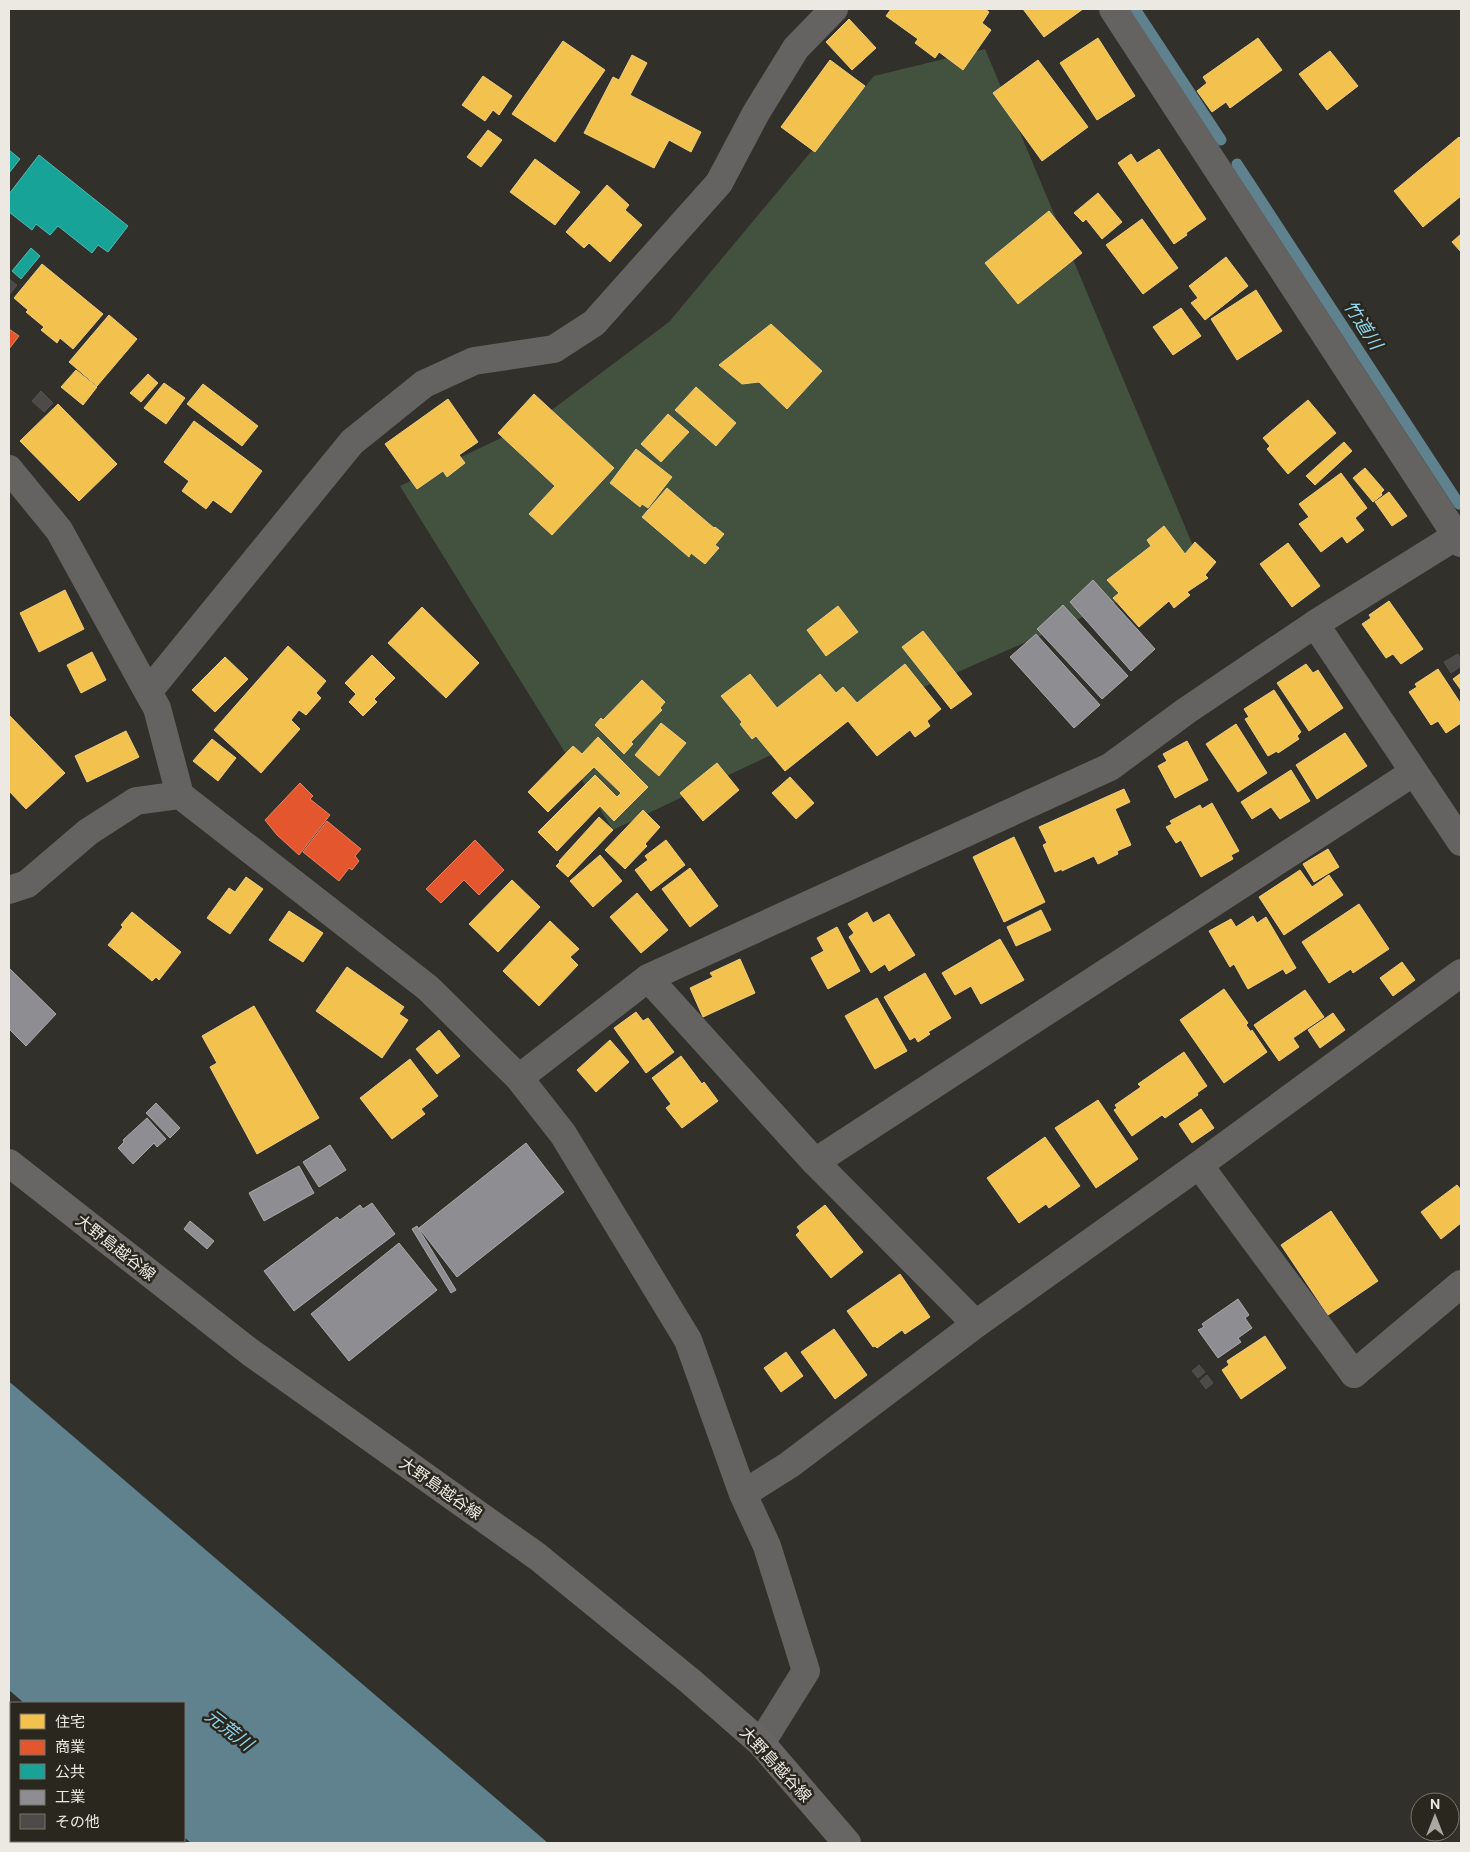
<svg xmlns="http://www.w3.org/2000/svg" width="1470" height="1852" viewBox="0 0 1470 1852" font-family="'DM Sans','Noto Sans JP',sans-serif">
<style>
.green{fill:#43523e}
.water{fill:#5f828e}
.homes{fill:#f2c14e;stroke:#f0cd7b}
.shops{fill:#e4572e;stroke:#e68364}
.public{fill:#17a398;stroke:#57b8ae}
.industry{fill:#8d8d92;stroke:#aaa9aa}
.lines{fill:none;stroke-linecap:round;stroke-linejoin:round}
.stream{stroke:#5f828e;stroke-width:11}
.building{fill:#4d4b49;stroke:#545251}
.minor{stroke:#646362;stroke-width:28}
.tertiary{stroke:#646362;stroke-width:28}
.secondary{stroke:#676664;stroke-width:28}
.labels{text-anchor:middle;stroke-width:5;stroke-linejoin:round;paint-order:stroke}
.street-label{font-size:16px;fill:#ece9e3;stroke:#2a271e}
.water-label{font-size:18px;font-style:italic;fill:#91d7ef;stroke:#2a271e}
</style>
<rect width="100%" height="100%" fill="#31302b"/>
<path class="green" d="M 985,49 L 1201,565 L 792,745 L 613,830 L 400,486 L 537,421 L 669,322 L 874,76 Z"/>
<path class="water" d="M 9,1382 L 12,1384 L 548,1843 L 191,1843 L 184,1837 L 184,1703 L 24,1703 L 9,1690 Z"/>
<path class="homes" d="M 891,9 L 985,9 L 989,12 L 982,23 L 991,30 L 963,70 L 939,52 L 935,58 L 915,43 L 918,39 L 886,16 Z
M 1023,9 L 1083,9 L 1044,37 Z
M 849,19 L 876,48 L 852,70 L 826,42 Z
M 1098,38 L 1135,96 L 1097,120 L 1060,63 Z
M 1258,38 L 1282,70 L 1230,108 L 1226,102 L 1212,112 L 1197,91 L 1207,83 L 1203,77 Z
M 563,41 L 605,70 L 555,142 L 512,114 Z
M 1330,51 L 1358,86 L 1327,110 L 1299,74 Z
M 632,55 L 647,63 L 630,95 L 701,132 L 691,152 L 669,140 L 654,168 L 584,133 L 613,77 L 619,80 Z
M 830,60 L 865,86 L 815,152 L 781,127 Z
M 1038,60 L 1088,127 L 1042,161 L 993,93 Z
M 483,76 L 512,96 L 499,115 L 493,110 L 485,121 L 462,105 Z
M 488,130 L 502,140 L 481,167 L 467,157 Z
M 1459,137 L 1461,139 L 1461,196 L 1423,227 L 1394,191 Z
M 1159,149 L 1206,219 L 1186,233 L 1187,235 L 1174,244 L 1118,163 L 1131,154 L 1137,163 Z
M 535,159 L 580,192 L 555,225 L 510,192 Z
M 607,185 L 629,205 L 625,210 L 642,225 L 610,262 L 589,243 L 584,248 L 566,232 Z
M 1098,193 L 1122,222 L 1102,239 L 1086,219 L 1083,222 L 1074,213 Z
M 1049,211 L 1082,253 L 1018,304 L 985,263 Z
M 1142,219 L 1178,268 L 1143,294 L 1106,245 Z
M 1461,234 L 1461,252 L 1452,242 Z
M 1226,257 L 1248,286 L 1205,320 L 1191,303 L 1198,298 L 1189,286 Z
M 42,264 L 103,314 L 73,349 L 60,338 L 57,343 L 41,330 L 44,327 L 26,312 L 28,310 L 14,298 Z
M 1256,290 L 1282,331 L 1237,360 L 1211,319 Z
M 1181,308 L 1201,336 L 1173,355 L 1153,327 Z
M 109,315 L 137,339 L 97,386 L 69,362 Z
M 771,324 L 822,371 L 787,409 L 759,382 L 742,384 L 719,365 Z
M 76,370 L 97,387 L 83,405 L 61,387 Z
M 148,374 L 158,383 L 141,402 L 130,393 Z
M 164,383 L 185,398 L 166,424 L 144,408 Z
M 203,384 L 258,426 L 242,446 L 187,404 Z
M 696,387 L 736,423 L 716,446 L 675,410 Z
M 534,394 L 614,468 L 552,535 L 529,514 L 555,486 L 498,433 Z
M 448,399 L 478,442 L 459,455 L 465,463 L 447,477 L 443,471 L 417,489 L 385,444 Z
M 1308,400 L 1336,433 L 1288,474 L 1267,449 L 1270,446 L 1263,438 Z
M 58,404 L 117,464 L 79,501 L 20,441 Z
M 668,414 L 689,432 L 661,462 L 641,444 Z
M 194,421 L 262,471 L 231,513 L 213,500 L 206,509 L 182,491 L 189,481 L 164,462 Z
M 1344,442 L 1352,451 L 1315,485 L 1306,476 Z
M 636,449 L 672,477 L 648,508 L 642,504 L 640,507 L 610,483 Z
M 1365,468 L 1384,490 L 1381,493 L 1382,495 L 1373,502 L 1353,478 Z
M 1341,473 L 1367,508 L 1355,518 L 1364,530 L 1347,543 L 1342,536 L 1321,552 L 1299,524 L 1309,517 L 1299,504 Z
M 667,488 L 714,528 L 715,527 L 724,534 L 715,545 L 719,548 L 705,564 L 691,553 L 689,557 L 642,517 Z
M 1389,492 L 1407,516 L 1392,526 L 1375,502 Z
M 1164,526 L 1185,554 L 1195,542 L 1216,562 L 1205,575 L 1208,578 L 1187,592 L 1190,595 L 1174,608 L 1169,601 L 1139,627 L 1113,598 L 1119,593 L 1107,580 L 1151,546 L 1147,540 Z
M 1288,543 L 1320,586 L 1292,607 L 1260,564 Z
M 65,590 L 84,629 L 39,652 L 20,613 Z
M 1389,601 L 1423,649 L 1401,664 L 1393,654 L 1386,658 L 1362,624 L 1371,618 L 1369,615 Z
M 838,606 L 858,632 L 826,656 L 807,630 Z
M 422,607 L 479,663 L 446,698 L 388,643 Z
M 923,631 L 972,694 L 951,709 L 902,647 Z
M 288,646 L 326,681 L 316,693 L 321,698 L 306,715 L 299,710 L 291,720 L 300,729 L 261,773 L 214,730 Z
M 92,652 L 106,680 L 81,693 L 67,665 Z
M 372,655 L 395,678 L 374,699 L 377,702 L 363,716 L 349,702 L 356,694 L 345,683 Z
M 225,657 L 248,679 L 215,712 L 192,690 Z
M 905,664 L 941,709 L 927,721 L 930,726 L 915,737 L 910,730 L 877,756 L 848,721 L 785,771 L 756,736 L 752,739 L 740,724 L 742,722 L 721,696 L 750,674 L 777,708 L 820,674 L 836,693 L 843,687 L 857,703 Z
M 1306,664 L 1313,673 L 1318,670 L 1343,708 L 1309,731 L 1277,683 Z
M 1438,669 L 1461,704 L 1461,723 L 1446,733 L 1438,721 L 1431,725 L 1409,692 L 1417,687 L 1415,684 Z
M 1461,673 L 1461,690 L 1453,679 Z
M 642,680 L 665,702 L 660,708 L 662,710 L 631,742 L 633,744 L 624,754 L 595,725 L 601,718 L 603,720 Z
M 1274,690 L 1301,732 L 1297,736 L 1299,739 L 1278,753 L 1277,751 L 1268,756 L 1245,719 L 1249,717 L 1244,709 Z
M 9,715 L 65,773 L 26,809 L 9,791 Z
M 661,723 L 686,743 L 659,776 L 635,755 Z
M 1236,724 L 1267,773 L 1238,792 L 1206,744 Z
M 126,731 L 139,757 L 87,782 L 75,756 Z
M 1345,733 L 1367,766 L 1317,799 L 1296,765 Z
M 598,737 L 648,787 L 614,821 L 600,806 L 557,851 L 538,832 L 595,775 L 617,797 L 621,793 L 594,767 L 548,812 L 528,792 L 573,746 L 582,754 Z
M 212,739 L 236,758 L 218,781 L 193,761 Z
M 1187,741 L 1208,780 L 1175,798 L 1158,766 L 1167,761 L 1163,754 Z
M 717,763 L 739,790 L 703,821 L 680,793 Z
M 1291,770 L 1310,801 L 1280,819 L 1271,807 L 1252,819 L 1241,802 Z
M 790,777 L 814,803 L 796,819 L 772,793 Z
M 1124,789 L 1130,802 L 1115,809 L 1131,845 L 1117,851 L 1118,854 L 1098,864 L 1094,856 L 1062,871 L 1062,869 L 1055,872 L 1043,845 L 1047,843 L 1039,827 Z
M 1212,803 L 1239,851 L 1231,855 L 1233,859 L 1201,877 L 1181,840 L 1176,843 L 1166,827 L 1172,824 L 1170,821 L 1200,805 L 1202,809 Z
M 643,810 L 660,827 L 645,844 L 647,846 L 625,869 L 605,850 Z
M 599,817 L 613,830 L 568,877 L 556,866 L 560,862 L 559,861 Z
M 1014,837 L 1045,902 L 1004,922 L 973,857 Z
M 666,840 L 685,865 L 651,891 L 635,870 L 648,860 L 645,856 Z
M 1328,849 L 1339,867 L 1314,882 L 1303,864 Z
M 600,855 L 622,881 L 593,907 L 570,881 Z
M 690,868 L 718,906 L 690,927 L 662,889 Z
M 1300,870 L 1312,887 L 1329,875 L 1343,895 L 1284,935 L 1259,897 Z
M 246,877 L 263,889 L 230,934 L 207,918 L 229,888 L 235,892 Z
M 512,880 L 540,907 L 498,952 L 469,924 Z
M 637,893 L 668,930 L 641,953 L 610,917 Z
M 1359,904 L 1389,949 L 1353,973 L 1351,969 L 1329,983 L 1302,942 Z
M 1041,910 L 1051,930 L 1016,946 L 1007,927 Z
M 289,911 L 323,933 L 303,962 L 269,940 Z
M 132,912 L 181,952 L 159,980 L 156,977 L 152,981 L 108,945 L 123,927 L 121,925 Z
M 867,912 L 873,923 L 889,914 L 915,955 L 889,971 L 885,964 L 871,973 L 849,937 L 854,933 L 848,924 Z
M 1253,916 L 1257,923 L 1266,917 L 1296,968 L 1286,974 L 1283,969 L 1248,989 L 1234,964 L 1230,967 L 1209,931 L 1231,919 L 1236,927 Z
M 550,921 L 579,949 L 570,957 L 578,965 L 539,1006 L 503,971 Z
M 837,927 L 860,971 L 828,989 L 811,958 L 824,951 L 817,938 Z
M 1000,939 L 1024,980 L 981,1004 L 971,986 L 955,995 L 942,973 Z
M 740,959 L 755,993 L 703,1017 L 690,988 L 713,977 L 710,973 Z
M 1402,962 L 1415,980 L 1393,996 L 1380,978 Z
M 347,967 L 404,1007 L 399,1014 L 408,1020 L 382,1058 L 316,1011 Z
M 925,973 L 951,1018 L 928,1032 L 930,1034 L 918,1042 L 915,1037 L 910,1040 L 884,997 Z
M 1224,989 L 1248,1023 L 1246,1025 L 1251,1032 L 1252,1030 L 1267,1052 L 1224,1083 L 1180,1020 Z
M 1305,990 L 1324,1017 L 1293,1038 L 1299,1047 L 1279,1061 L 1254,1025 Z
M 877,998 L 907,1051 L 875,1069 L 845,1016 Z
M 254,1006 L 319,1118 L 257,1154 L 210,1067 L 217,1063 L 202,1036 Z
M 636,1012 L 643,1021 L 648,1018 L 674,1052 L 646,1073 L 614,1028 Z
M 1333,1013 L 1345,1030 L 1320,1048 L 1308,1030 Z
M 439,1030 L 460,1056 L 437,1074 L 416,1049 Z
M 610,1040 L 629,1062 L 596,1092 L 577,1070 Z
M 1184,1052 L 1207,1086 L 1197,1093 L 1198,1095 L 1165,1118 L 1162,1115 L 1132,1136 L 1114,1110 L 1117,1108 L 1115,1105 L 1141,1087 L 1138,1084 Z
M 681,1056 L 702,1084 L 704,1082 L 718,1101 L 682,1128 L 666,1108 L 671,1104 L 652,1078 Z
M 410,1059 L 438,1096 L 421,1109 L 425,1114 L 392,1139 L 360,1098 Z
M 1098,1100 L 1138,1159 L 1096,1188 L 1055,1128 Z
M 1201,1109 L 1214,1128 L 1192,1143 L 1179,1124 Z
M 1045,1137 L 1080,1186 L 1049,1208 L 1046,1204 L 1019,1223 L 987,1178 Z
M 1457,1185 L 1461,1190 L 1461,1223 L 1441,1239 L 1421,1212 Z
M 825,1205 L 863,1252 L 831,1278 L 796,1235 L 800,1231 L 797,1227 Z
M 1331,1211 L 1378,1281 L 1328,1315 L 1281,1245 Z
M 900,1274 L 930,1317 L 905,1334 L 902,1330 L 877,1348 L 875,1346 L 873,1347 L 847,1311 Z
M 834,1329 L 867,1375 L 835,1399 L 801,1352 Z
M 1265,1336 L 1286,1368 L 1241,1399 L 1222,1370 L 1229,1365 L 1227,1361 Z
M 786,1352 L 803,1376 L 781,1392 L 764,1368 Z"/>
<path class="shops" d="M 9,329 L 19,336 L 9,349 Z
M 300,783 L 313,796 L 310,799 L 330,815 L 299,855 L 277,835 L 265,820 Z
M 327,821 L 361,849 L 355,856 L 359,861 L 352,870 L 349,868 L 339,881 L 303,852 Z
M 475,840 L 504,870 L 479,895 L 464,880 L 441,903 L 426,889 Z"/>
<path class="public" d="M 9,150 L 20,159 L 9,173 Z
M 39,155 L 128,226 L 108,252 L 98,245 L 92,253 L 58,226 L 50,235 L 36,224 L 32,230 L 9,212 L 9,194 Z
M 31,248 L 40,256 L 21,279 L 12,271 Z"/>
<path class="industry" d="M 1093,580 L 1155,649 L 1131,671 L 1070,602 Z
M 1063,605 L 1128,676 L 1102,699 L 1037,629 Z
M 1036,634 L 1100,705 L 1074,728 L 1010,657 Z
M 9,968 L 56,1014 L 26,1046 L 9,1029 Z
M 156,1103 L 180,1128 L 170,1138 L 146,1113 Z
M 147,1118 L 166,1139 L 157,1147 L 154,1143 L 133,1164 L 118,1148 L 124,1142 L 123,1140 Z
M 526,1143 L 564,1192 L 457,1277 L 419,1228 Z
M 330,1145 L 346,1170 L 319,1187 L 303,1162 Z
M 299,1166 L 314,1193 L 264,1221 L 249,1193 Z
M 372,1203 L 395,1234 L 294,1311 L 264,1271 L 337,1217 L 340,1220 L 360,1205 L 363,1209 Z
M 190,1221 L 214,1241 L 207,1249 L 184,1229 Z
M 417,1226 L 456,1290 L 451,1293 L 412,1229 Z
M 399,1243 L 437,1290 L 349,1361 L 311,1314 Z
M 1238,1299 L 1249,1315 L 1245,1318 L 1252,1328 L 1238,1338 L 1241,1342 L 1218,1358 L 1198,1330 L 1204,1327 L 1202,1324 Z"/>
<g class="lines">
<path class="stream" d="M 1135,9 L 1221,140
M 1237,164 L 1459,504"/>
</g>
<path class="building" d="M 9,279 L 17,285 L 9,295 Z
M 41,391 L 53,403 L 44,412 L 32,401 Z
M 1458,654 L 1461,659 L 1461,666 L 1451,673 L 1444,662 Z
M 1199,1365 L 1205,1372 L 1198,1378 L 1192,1371 Z
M 1207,1375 L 1213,1383 L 1206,1389 L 1200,1381 Z"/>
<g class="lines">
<path class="minor" d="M 1113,9 L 1461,543
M 9,469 L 59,530 L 148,692 L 157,708 L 180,795
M 1315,624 L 1461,842
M 148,692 L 352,442 L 424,384 L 474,361 L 554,349 L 594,323 L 719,183 L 756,113 L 796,48 L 834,9
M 9,890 L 27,884 L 88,832 L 136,801 L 180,795 L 428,988 L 519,1078 L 563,1134 L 688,1340 L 743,1494 L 767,1546 L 806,1671 L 761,1743
M 648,978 L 815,1162 L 976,1324
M 519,1078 L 648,978 L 1110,767 L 1186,711 L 1315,624 L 1461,533
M 815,1162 L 1414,772
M 1199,1165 L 1354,1374
M 743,1494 L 789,1465 L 976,1324 L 1199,1165 L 1461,973"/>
<path class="tertiary" d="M 1354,1374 L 1461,1284"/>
<path class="secondary" d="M 9,1163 L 250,1352 L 538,1557 L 690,1681 L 761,1743 L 847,1843"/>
</g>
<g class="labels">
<g class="street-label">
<text transform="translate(116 1247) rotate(38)" y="6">大野島越谷線</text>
<text transform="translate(441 1488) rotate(35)" y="6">大野島越谷線</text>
<text transform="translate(776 1764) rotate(47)" y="6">大野島越谷線</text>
</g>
<g class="water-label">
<text transform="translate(1363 325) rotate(57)" y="6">竹道川</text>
<text transform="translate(229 1730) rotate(38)" y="6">元荒川</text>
</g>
</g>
<rect width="1470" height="1852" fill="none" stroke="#ece9e3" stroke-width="20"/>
<rect x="10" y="1702" width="175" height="140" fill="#2a271e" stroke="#78756d"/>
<rect x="20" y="1714" width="25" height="15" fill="#f2c14e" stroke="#78756d"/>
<text x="55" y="1727" font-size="15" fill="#ece9e3">住宅</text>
<rect x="20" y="1740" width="25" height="15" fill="#e4572e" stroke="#78756d"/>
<text x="55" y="1752" font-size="15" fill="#ece9e3">商業</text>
<rect x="20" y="1764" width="25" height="15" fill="#17a398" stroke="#78756d"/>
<text x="55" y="1777" font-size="15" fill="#ece9e3">公共</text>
<rect x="20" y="1790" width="25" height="15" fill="#8d8d92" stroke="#78756d"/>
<text x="55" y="1802" font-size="15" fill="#ece9e3">工業</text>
<rect x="20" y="1814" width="25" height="15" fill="#4d4b49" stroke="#78756d"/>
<text x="55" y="1827" font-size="15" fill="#ece9e3">その他</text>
<g transform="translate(1435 1817)"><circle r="24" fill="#2a271e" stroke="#78756d"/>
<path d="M0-4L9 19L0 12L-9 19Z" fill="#aba8a3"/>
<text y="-8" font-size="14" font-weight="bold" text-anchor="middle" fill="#ece9e3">N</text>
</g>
</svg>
